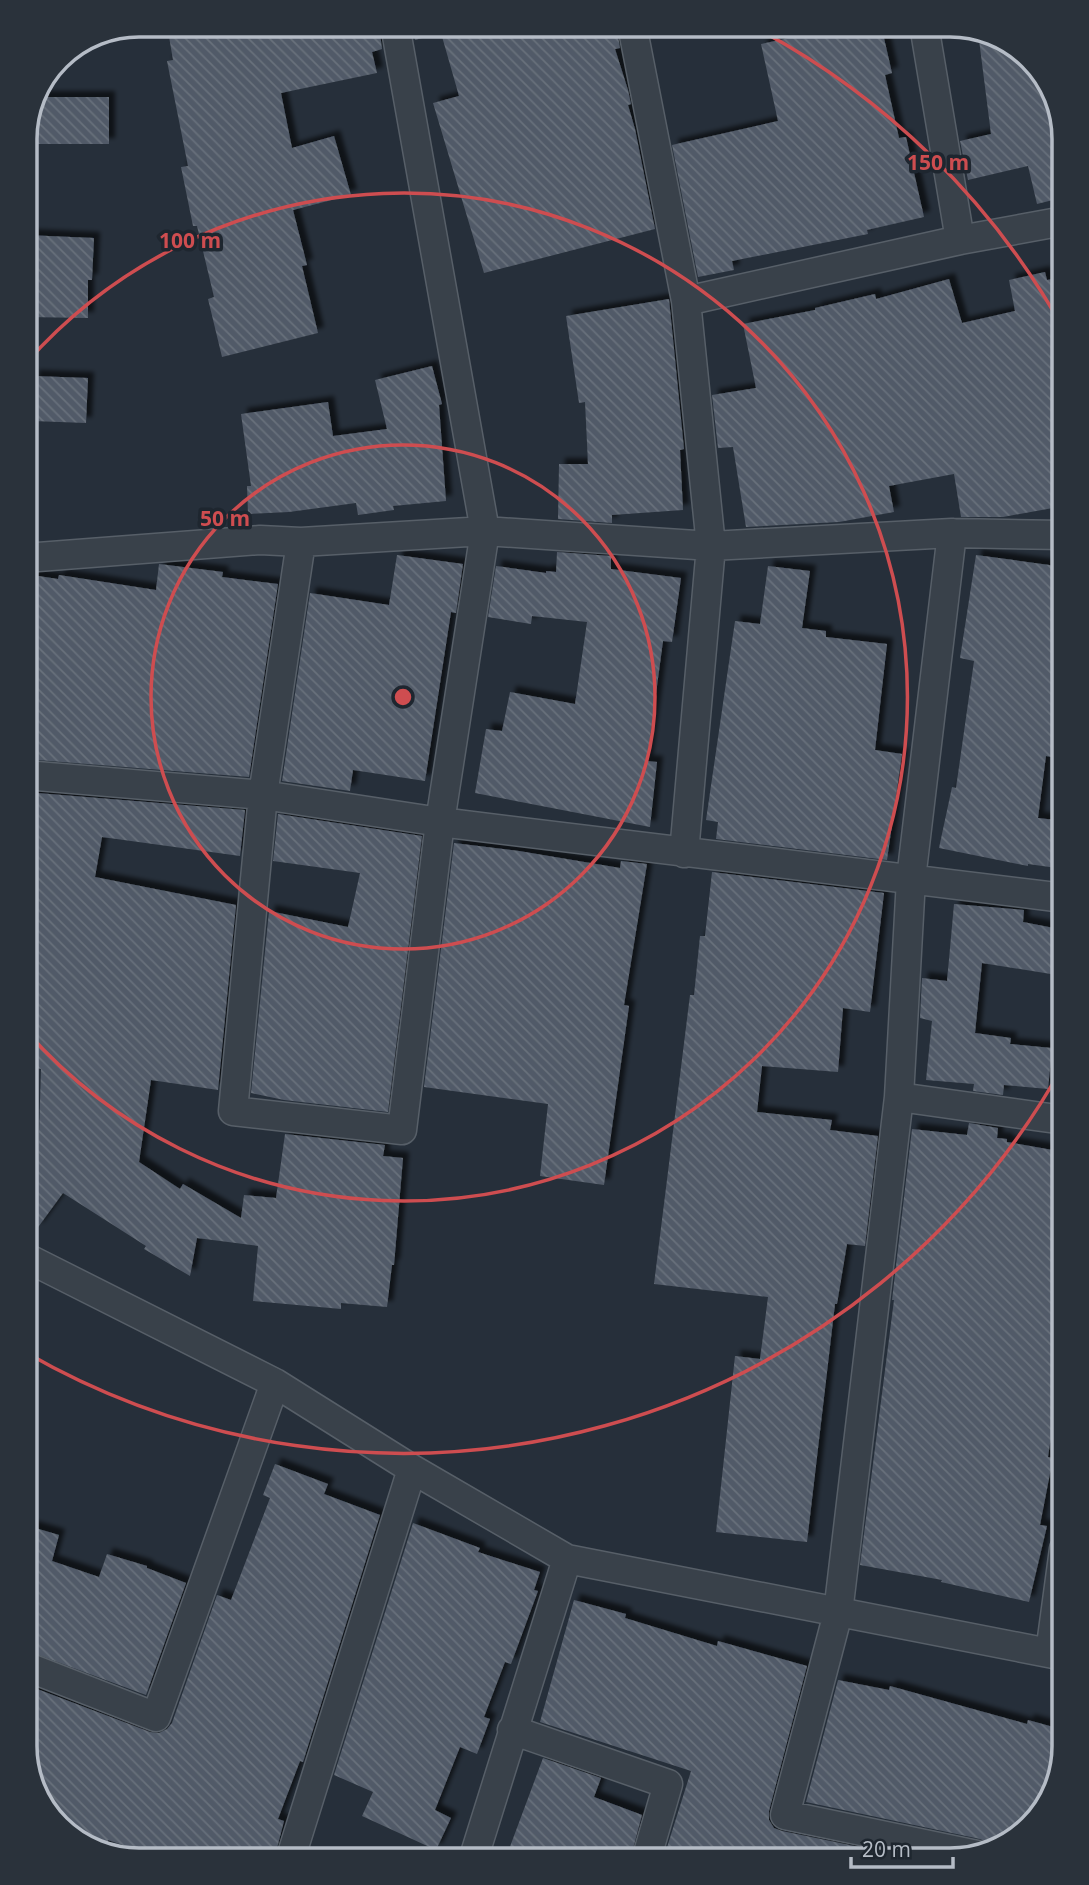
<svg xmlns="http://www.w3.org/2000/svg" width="1089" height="1885" viewBox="0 0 1089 1885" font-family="'Open Sans',sans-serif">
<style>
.building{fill:url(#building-back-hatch);filter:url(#shadow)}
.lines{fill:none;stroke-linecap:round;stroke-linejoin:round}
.street-casing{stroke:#575f68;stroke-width:31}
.street{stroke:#39414a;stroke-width:28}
.ring{fill:none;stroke:#ce4d50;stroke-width:3.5}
.rim{fill:none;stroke:#b5bcc6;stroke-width:3.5}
.centre{fill:#ce4d50;stroke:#1e262f;stroke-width:3.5}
.ring-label{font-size:21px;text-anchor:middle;font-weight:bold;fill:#ce4d50;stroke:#1e262f;stroke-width:7;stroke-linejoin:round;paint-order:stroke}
</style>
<defs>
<pattern id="building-back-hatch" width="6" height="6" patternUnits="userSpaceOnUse" patternTransform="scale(1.75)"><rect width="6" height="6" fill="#515a67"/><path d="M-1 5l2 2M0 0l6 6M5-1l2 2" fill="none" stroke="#68707b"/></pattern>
<filter id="shadow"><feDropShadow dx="6" dy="-6" stdDeviation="2" flood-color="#0009"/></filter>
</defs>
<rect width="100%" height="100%" fill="#262f3a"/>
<path class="building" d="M 167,25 L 379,25 L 382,49 L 372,52 L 377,73 L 281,93 L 292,148 L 334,136 L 351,195 L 293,210 L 307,265 L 302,266 L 318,333 L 222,357 L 208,299 L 214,297 L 197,226 L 193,226 L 181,167 L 188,166 L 167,61 L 173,60 Z
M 412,25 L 616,25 L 620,48 L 615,49 L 628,90 L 631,104 L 628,105 L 635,129 L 655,229 L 484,273 L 433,103 L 459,96 L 441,33 L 415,40 Z
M 849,25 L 881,25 L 892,73 L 885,75 L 899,138 L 906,137 L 924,217 L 867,230 L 868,234 L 732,261 L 734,270 L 698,277 L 672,145 L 778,121 L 761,44 Z
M 978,32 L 1014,44 L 1047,82 L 1053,128 L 1062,126 L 1065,138 L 1065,197 L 1037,204 L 1028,166 L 968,180 L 960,141 L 991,134 Z
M 40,97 L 109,97 L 109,144 L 36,144 L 37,105 Z
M 25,235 L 94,238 L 92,280 L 88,280 L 88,318 L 25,317 Z
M 1045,272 L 1047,280 L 1065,277 L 1065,430 L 1060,431 L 1064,460 L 1064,506 L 1003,517 L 961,517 L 954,474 L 889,486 L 894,512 L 839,522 L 746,527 L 733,447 L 718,448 L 712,395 L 756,388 L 743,324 L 815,310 L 815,308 L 875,294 L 876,299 L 949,279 L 962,323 L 1015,311 L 1009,280 Z
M 669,299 L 684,449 L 680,450 L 683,510 L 612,515 L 612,523 L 558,519 L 559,464 L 588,464 L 585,402 L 579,403 L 566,316 Z
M 432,366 L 442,404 L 439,405 L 446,501 L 393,506 L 394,510 L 358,515 L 356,503 L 289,512 L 248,514 L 247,486 L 251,486 L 241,414 L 328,402 L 333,436 L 387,429 L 375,380 Z
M 33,376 L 88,378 L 86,423 L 32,421 Z
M 557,552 L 611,556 L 611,569 L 681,578 L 672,642 L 663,641 L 647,761 L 657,762 L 650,827 L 475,793 L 486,729 L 502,731 L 510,692 L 575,704 L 587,622 L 532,616 L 531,624 L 488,617 L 496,566 L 546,573 L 546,571 L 556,572 Z
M 397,555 L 463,564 L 456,613 L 451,612 L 425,781 L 353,770 L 350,791 L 282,781 L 310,593 L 389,605 Z
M 976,555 L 1064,567 L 1060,614 L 1064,615 L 1064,759 L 1046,756 L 1038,818 L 1064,821 L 1064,869 L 1028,864 L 1028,866 L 939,848 L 952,787 L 956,788 L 974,661 L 960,658 Z
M 159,564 L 223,572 L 222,577 L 278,584 L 249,777 L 25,759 L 25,574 L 58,579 L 59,575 L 156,590 Z
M 768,566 L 810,571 L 802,628 L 826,631 L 826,637 L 887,644 L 875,750 L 902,754 L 887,860 L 716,839 L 718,822 L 706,820 L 735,621 L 760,624 Z
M 25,792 L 245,810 L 240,856 L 102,837 L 95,877 L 236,905 L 218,1090 L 151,1080 L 139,1162 L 180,1189 L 183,1184 L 241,1218 L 244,1195 L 276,1198 L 285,1134 L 385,1145 L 383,1156 L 403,1158 L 394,1265 L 392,1265 L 387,1307 L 341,1303 L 341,1309 L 253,1301 L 258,1246 L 197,1238 L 190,1276 L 144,1249 L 146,1246 L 63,1193 L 36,1230 L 41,1069 L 25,1066 Z
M 278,814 L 422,836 L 388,1112 L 284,1100 L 251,1093 L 269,911 L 348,927 L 360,873 L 273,861 Z
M 454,843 L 519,851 L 620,868 L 621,861 L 647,864 L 624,1005 L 629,1006 L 604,1185 L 540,1176 L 548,1104 L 424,1087 Z
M 712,872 L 884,893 L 870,1012 L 843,1008 L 838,1072 L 762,1066 L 757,1112 L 832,1120 L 830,1130 L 878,1136 L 865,1246 L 847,1244 L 837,1304 L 835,1304 L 807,1542 L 716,1532 L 735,1356 L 760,1359 L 768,1297 L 654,1284 L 690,995 L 694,995 L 700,936 L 705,936 Z
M 954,904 L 1024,910 L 1023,922 L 1064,930 L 1057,975 L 982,963 L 975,1033 L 1011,1038 L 1010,1044 L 1052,1048 L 1048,1089 L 1004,1085 L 1003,1095 L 973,1091 L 974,1084 L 926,1080 L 932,1021 L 920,1018 L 922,978 L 947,981 Z
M 969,1123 L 998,1128 L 997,1138 L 1007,1139 L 1007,1142 L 1064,1152 L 1064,1350 L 1048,1457 L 1053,1458 L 1040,1525 L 1047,1526 L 1029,1602 L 941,1582 L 942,1580 L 860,1565 L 894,1300 L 892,1300 L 912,1129 L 967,1135 Z
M 275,1464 L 328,1484 L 324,1494 L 380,1515 L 303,1762 L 300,1761 L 278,1819 L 284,1821 L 274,1860 L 166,1860 L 108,1840 L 106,1849 L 72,1838 L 36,1797 L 24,1747 L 24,1684 L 150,1732 L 159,1733 L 167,1729 L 172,1723 L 217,1595 L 231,1600 L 270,1498 L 263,1495 Z
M 413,1523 L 480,1548 L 478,1552 L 540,1572 L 534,1590 L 538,1591 L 511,1664 L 505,1662 L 484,1717 L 490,1719 L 477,1754 L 460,1747 L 435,1810 L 451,1818 L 436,1850 L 362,1816 L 373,1792 L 334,1775 Z
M 25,1525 L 59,1535 L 52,1561 L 99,1577 L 107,1554 L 147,1566 L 147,1568 L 186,1583 L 146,1695 L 25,1650 Z
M 574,1600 L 626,1614 L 625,1618 L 717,1646 L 718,1641 L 807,1666 L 769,1811 L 769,1820 L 774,1828 L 782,1831 L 922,1860 L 663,1860 L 691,1771 L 540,1722 Z
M 838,1680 L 889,1690 L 890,1686 L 1027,1724 L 1028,1720 L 1064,1730 L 1064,1747 L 1046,1810 L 1001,1849 L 993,1851 L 989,1843 L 980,1839 L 806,1802 Z
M 543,1758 L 601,1778 L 594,1797 L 642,1815 L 630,1860 L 505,1860 Z"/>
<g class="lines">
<g class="street-casing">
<path id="street" d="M 924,25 L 960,240 L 1064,221
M 686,301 L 960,240
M 952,533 L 911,879 L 899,1097 L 838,1613 L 785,1815 L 977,1855
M 301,542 L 263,795 L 233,1111 L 402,1130 L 440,822 L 485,531 L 711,546 L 686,301 L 632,25
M 25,558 L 260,540 L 301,542 L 485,531 L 395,25
M 25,775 L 263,795 L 440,822 L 1064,898
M 684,853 L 711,546 L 952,533 L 1064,535
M 899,1097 L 1064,1120
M 25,1257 L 275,1383 L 412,1469 L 567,1559 L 1064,1656
M 1050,1653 L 1064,1549
M 25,1666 L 156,1717 L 275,1383
M 512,1730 L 668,1784 L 646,1860
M 290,1860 L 412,1469
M 473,1860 L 567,1559"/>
</g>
<use href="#street" class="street"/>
</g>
<g class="ring">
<circle cx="403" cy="697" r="252"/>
<path d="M26 363A504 504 0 1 1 26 1031"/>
<path d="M1064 1064A756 756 0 0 1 25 1352M752 26A756 756 0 0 1 1064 330"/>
</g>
<path d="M0 0H1089V1885H0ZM139 37H950A102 102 0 0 1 1052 139V1746A102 102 0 0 1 950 1848H139A102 102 0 0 1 37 1746V139A102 102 0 0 1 139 37Z" fill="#2a323b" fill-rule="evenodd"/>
<path class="rim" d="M139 37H950A102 102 0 0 1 1052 139V1746A102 102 0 0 1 950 1848H139A102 102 0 0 1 37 1746V139A102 102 0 0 1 139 37Z"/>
<circle cx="403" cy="697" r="10" class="centre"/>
<g class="ring-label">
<text x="938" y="170">150 m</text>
<text x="190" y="248">100 m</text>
<text x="225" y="526">50 m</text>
</g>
<path d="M851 1857v10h102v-10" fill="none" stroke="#b5bcc6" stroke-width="3.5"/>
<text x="862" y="1857" font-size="21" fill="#b5bcc6" stroke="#1e262f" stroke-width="5" paint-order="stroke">20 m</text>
</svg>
